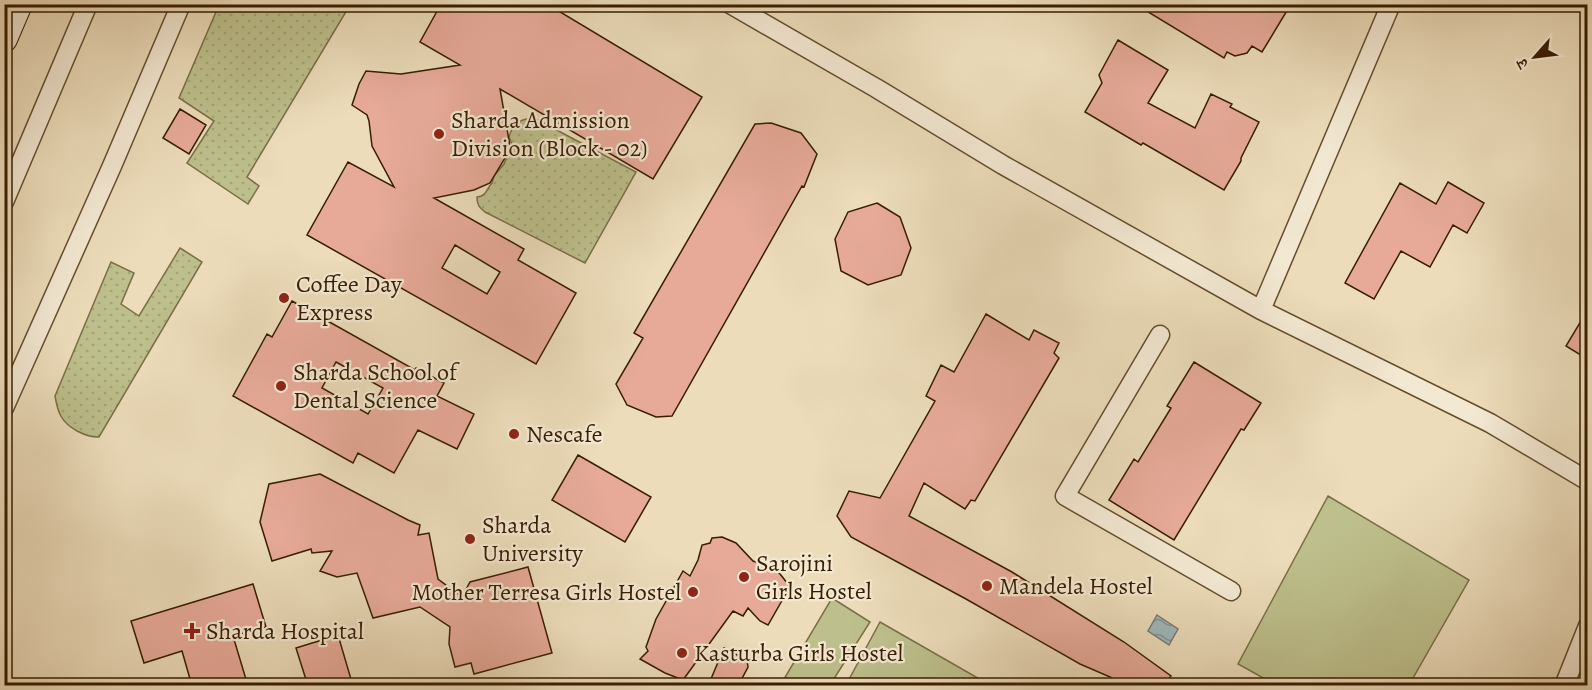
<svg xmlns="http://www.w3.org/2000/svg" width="1592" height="690" viewBox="0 0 1592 690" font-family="Alegreya,'Noto Serif Devanagari',serif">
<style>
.grass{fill:url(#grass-dots);stroke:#7a6e46;stroke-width:1.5}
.garden{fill:#bdbf8c;stroke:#7a6e46;stroke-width:1.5}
.water{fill:url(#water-waves);stroke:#767a70;stroke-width:1.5}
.building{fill:#e7aa99;stroke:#381d00;stroke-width:1.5;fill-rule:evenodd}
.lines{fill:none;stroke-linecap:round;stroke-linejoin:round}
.street-casing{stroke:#654d2e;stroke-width:21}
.secondary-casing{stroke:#381d00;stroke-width:28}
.street{stroke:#f3e8d2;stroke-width:18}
.secondary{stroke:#f3e8d2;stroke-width:26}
.poi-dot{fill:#8f2418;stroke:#f3e8d2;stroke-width:2}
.labels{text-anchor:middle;stroke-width:4.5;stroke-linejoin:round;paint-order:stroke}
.poi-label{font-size:24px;fill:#381d00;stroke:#f3e8d2;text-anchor:start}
</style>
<defs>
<pattern id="grass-dots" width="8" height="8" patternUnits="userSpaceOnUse" patternTransform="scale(1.5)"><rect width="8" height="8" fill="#bdbf8c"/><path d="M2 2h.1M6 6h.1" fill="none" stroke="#a3a477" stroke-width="1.8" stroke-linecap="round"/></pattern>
<pattern id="water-waves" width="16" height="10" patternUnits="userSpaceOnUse" patternTransform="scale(1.5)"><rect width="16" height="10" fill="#9fb8bb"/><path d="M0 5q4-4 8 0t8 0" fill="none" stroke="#839596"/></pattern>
</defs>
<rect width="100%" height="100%" fill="#ecdcba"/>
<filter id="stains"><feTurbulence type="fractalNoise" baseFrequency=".00333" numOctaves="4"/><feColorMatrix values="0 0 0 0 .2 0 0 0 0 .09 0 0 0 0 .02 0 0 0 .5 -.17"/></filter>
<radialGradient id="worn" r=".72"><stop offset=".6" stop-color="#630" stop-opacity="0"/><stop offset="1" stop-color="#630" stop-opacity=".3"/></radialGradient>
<path class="grass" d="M 219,5 L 350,5 L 247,177 L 259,186 L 248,204 L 187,163 L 214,121 L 179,98 Z
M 534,118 L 636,172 L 585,263 L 485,212 C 479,207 477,205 477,197 C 487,196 486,189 492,183 L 494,176 L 504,164 L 512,144 L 509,137 C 513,123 520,119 534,118 Z
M 180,248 L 202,262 L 99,437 C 90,437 85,435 77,431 C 61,422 58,413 55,396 L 111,262 L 134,273 L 121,304 L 139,316 Z"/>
<path class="garden" d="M 1328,496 L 1469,580 L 1409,685 L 1276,685 L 1238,664 Z
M 832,598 L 870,622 L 830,685 L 794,685 L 784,679 Z
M 880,622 L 990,685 L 846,685 Z"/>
<path class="water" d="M 1157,615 L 1178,629 L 1169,645 L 1148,631 Z"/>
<path class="building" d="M 441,4 L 547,4 L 702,97 L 653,179 L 500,89 L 510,146 L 505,158 L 490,183 L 474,190 L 434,198 L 524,249 L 518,260 L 576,293 L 536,364 L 307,235 L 348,162 L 394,187 L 372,146 L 369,121 L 367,115 L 352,105 L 359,84 L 366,71 L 401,74 L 460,65 L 420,42 ZM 455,245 L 500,272 L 487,294 L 442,268 Z
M 1135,4 L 1291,4 L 1262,52 L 1252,46 L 1247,53 L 1235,56 L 1227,52 L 1224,58 Z
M 1118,40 L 1168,70 L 1148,103 L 1195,128 L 1211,94 L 1232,104 L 1230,107 L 1259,122 L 1241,158 L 1241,161 L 1224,190 L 1143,143 L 1141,145 L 1085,112 L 1102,83 L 1099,75 Z
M 180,109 L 206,125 L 189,154 L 163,138 Z
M 771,123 L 801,133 L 817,154 L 804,187 L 802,186 L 672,416 L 656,417 L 627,405 L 616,384 L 643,338 L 634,333 L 755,124 Z
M 1448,182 L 1484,203 L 1467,233 L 1453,225 L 1430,267 L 1401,251 L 1374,299 L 1345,283 L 1400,183 L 1436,204 Z
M 877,203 L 900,217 L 911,248 L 901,275 L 868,285 L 841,271 L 835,239 L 848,212 Z
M 292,301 L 415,370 L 416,368 L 444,383 L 437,396 L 474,414 L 457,449 L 418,430 L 394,473 L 358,453 L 353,463 L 233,396 L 267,334 L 272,337 ZM 336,362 L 383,388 L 368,414 L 322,388 Z
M 1587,311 L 1587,359 L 1566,346 Z
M 986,314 L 1029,340 L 1034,330 L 1059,343 L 1054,353 L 1059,358 L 975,501 L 971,500 L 965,509 L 924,483 L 909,516 L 1012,572 L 1124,642 L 1171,676 L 1164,686 L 1125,686 L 1110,677 L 1080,664 L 966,599 L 851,537 L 837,516 L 849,491 L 880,498 L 935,401 L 926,396 L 941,365 L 954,372 Z
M 1194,362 L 1261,403 L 1244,430 L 1241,429 L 1174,540 L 1109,500 L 1134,459 L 1138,462 L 1171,408 L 1167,406 Z
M 578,455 L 651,497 L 625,542 L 552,500 Z
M 320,474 L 408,520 L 420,525 L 418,535 L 429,533 L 438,579 L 462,597 L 470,582 L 528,567 L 552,653 L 474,674 L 471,663 L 455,667 L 449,644 L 450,627 L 420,607 L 373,618 L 357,573 L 337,577 L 320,571 L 332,551 L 312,553 L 311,549 L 272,561 L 260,522 L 269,484 Z
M 722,537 L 736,543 L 753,561 L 776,569 L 788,584 L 788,590 L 768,625 L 760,621 L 748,608 L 743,616 L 733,611 L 683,680 L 665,673 L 640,659 L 648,651 L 646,647 L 656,619 L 683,571 L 690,576 L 698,560 L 702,545 L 710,543 L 712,538 Z
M 253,584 L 266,627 L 233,636 L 248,686 L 192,686 L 182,651 L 144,663 L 131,621 Z
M 338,635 L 353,686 L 308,686 L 296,648 Z
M 724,648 L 747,660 L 748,667 L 738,686 L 708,686 Z"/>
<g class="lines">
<g class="street-casing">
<path id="street" d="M 730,4 L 876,88 L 1003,165 L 1261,310 L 1490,423 L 1588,481
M 4,202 L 88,4
M 1261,310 L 1391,4
M 1160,335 L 1065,496 L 1231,591
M 4,408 L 112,166 L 181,4
M 1564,686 L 1588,626"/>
</g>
<g class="secondary-casing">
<path id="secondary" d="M 4,39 L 19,4"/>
</g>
<use href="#street" class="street"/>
<use href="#secondary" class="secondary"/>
</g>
<g class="poi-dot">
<circle cx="439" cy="134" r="6"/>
<circle cx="284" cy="298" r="6"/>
<circle cx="281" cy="386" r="6"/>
<circle cx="514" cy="434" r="6"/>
<circle cx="470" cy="539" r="6"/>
<circle cx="744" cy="577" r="6"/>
<circle cx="987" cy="586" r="6"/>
<circle cx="693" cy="592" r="6"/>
<path d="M189 622h6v6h6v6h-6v6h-6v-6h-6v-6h6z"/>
<circle cx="682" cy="653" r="6"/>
</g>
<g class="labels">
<g class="poi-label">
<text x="451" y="128">Sharda Admission<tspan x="451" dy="28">Division (Block - 02)</tspan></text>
<text x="296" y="292">Coffee Day<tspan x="296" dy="28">Express</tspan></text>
<text x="293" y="380">Sharda School of<tspan x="293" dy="28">Dental Science</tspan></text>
<text x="526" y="442">Nescafe</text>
<text x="482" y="533">Sharda<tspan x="482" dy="28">University</tspan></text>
<text x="756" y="571">Sarojini<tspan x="756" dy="28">Girls Hostel</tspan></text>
<text x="999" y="594">Mandela Hostel</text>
<text x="681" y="600" text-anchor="end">Mother Terresa Girls Hostel</text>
<text x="206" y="639">Sharda Hospital</text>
<text x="694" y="661">Kasturba Girls Hostel</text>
</g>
</g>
<rect width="1592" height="690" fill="none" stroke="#ecdcba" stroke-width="24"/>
<rect x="6" y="6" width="1580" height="678" fill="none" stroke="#381d00" stroke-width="3"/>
<rect x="12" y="12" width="1568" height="666" fill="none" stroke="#381d00" stroke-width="1.5"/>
<g transform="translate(1535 57) rotate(242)" stroke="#f3e8d2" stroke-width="4.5" paint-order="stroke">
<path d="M0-4.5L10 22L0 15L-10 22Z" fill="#381d00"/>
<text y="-9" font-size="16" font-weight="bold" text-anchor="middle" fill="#381d00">उ</text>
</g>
<rect width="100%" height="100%" filter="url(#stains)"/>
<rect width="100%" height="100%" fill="url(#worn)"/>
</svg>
